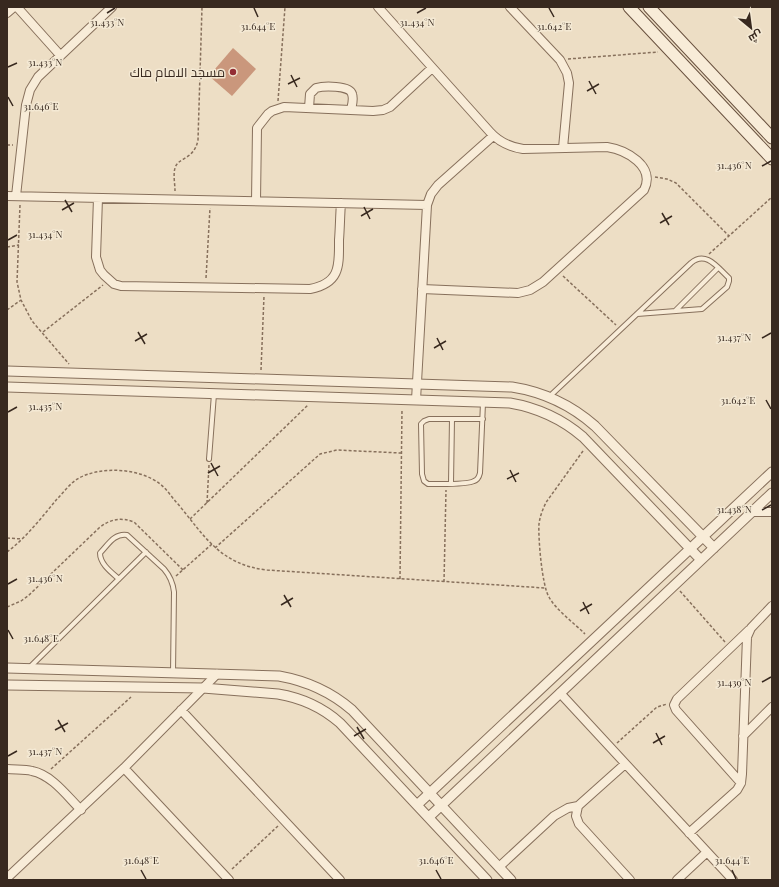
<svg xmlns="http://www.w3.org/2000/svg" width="779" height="887" viewBox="0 0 779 887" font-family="'Playfair Display',Cairo,serif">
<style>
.building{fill:#ca977c}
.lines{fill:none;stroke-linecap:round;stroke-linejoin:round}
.service-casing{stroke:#87705c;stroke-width:6}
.minor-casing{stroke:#87705c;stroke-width:10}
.tertiary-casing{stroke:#87705c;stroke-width:11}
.secondary-casing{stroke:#69513f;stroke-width:13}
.path{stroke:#87705c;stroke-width:1.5;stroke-dasharray:3 2;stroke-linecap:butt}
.service{stroke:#f8ecd8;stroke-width:4}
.minor{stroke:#f8ecd8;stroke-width:8}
.tertiary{stroke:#f8ecd8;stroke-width:9}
.secondary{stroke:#f8ecd8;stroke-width:11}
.ticks{fill:none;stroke:#38291f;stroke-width:1.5}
.poi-dot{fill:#942e35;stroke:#f4e9d4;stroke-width:1.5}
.labels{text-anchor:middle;stroke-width:3;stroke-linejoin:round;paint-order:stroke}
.poi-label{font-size:13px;fill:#38291f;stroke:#f4e9d4;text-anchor:end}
.ticks-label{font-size:10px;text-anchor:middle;fill:#38291f;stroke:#f4e9d4;stroke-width:3;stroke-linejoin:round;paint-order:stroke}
</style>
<rect width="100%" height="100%" fill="#eddec5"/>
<path class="building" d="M 233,48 L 256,69 L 232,96 L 209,76 Z"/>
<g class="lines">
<g class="service-casing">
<path id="service" d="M 675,311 L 718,268
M 550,396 L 691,263 C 706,250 718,268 729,278 L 729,281 L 727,287 L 702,309 L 637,314
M 483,419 L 429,419 L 424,421 L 421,424 L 422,474 L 424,481 L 428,484 C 438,484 467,485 474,481 C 478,480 479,477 480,473 L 483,403
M 209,459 L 214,394
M 451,483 L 452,419
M 119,579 C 111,572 100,564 100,553 C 108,545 114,533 127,535 L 164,569 C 170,576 173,583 174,592 L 173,673
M 30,667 L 146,552"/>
</g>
<g class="minor-casing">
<path id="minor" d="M 17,7 L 60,55
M 378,7 L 490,132 C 499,142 510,147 523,149 L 607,147 C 626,150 656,166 644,190 L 543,282 L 530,290 L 518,293 L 422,289
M 510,7 L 560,60 L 567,73 L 569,83 L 563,148
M 7,13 L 14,7
M 309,108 L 310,94 L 316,88 C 323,86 350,85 352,94 C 354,99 352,105 351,110
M 7,196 L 427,205
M 16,196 L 26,105 L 30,90 L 38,77 L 112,7
M 98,198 L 96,257 L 100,270 L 104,275 L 114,284 L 121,286 L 310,289 C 341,283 339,265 339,240 C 340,228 340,215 341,203
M 256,201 L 257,128 L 268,114 L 272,111 L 284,107 L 373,111 L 383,110 L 390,107 L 432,68
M 416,400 L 427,205 L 431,194 L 438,185 L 493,136
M 752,512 L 772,512
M 560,693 L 733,880
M 181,710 L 340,880
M 743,736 L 772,707
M 625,764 L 578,806 L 576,816 L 579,824 L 630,880
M 124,768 L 229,880
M 7,769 C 15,770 24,769 32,771 C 52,775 67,796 81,810
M 741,783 L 676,710 L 674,705 L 677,699 L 749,630
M 689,833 L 737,790 L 741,783 L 742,774 L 747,637 L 751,628 L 772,606
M 499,867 L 554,816 L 568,808 L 578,806
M 7,878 L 124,768 L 217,674
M 677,880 L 707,852"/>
</g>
<g class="tertiary-casing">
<path id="tertiary" d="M 7,371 L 512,387 C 544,392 570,404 595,426 L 714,548
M 7,387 L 510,403 C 539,408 562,419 583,437 L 701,560
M 7,668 L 279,676 C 307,681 330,691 352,710 L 511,880
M 7,685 L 203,688 L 278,694 C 302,698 322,707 340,723 L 487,880
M 417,805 L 772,472
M 429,817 L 772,493"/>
</g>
<g class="secondary-casing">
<path id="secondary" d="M 629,7 L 772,159
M 649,7 L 772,138"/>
</g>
<path class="path" d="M 568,59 L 658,52
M 278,101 L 285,7
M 7,145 L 13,145
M 655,177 L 667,179 L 676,183 L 729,236
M 175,191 C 175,184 173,175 175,168 C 178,157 194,160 198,140 L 202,7
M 20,205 L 17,282 L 21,300 L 32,321 L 69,364
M 7,247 L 19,245
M 709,254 L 772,197
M 563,276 L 616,325
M 206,278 L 210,208
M 7,310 L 21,300
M 43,332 L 103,285
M 261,370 L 264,296
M 583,451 L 547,501 C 543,508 540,516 539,524 C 538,537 542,586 549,597 C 556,610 574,623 585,634
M 207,503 L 209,465
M 190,519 L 308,405
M 7,538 L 22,539
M 215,548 L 320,454 L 337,450 L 401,453
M 7,552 C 26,538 42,517 57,499 C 64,492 70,483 79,478 C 101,466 140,468 160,484 C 167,489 172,498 178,504 C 205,537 221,565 267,570 L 545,588
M 176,576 L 212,544
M 400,579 L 402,409
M 444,582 L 446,490
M 680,591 L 725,642
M 7,607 L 21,601 L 28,596 L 99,528 C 110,519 121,517 134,522 L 183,570
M 617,743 L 657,707 L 667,704
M 51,769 L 131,697
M 232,869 L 279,825"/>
<use href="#service" class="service"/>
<use href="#minor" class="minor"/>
<use href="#tertiary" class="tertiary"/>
<use href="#secondary" class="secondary"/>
</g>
<path class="ticks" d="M 254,8 L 258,17M 549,8 L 554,17M 107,13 L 115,8M 417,13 L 426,8M 8,67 L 17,63M 291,75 L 297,87M 589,81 L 596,94M 288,84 L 300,78M 587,91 L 599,84M 8,97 L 13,106M 762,166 L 771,161M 65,200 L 72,212M 364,207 L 370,219M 62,210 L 74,203M 662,213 L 669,225M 361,216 L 373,209M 660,223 L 672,216M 8,240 L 17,235M 138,332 L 145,344M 437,338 L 443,350M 762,338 L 771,333M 135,341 L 147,334M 434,348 L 446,341M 766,400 L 771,409M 8,412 L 17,407M 211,463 L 218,476M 510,470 L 516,482M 208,473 L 220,466M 507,479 L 519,473M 762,510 L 771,505M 8,584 L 17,579M 284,595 L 291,607M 583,602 L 589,614M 281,605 L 293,598M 580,611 L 592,604M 8,630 L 13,639M 762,682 L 771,677M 58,720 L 65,732M 357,727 L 364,739M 55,730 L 68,723M 656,733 L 662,745M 354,736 L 366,729M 653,743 L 665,736M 8,756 L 17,751M 141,870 L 146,879M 436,870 L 441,879M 732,870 L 736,879"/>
<circle class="poi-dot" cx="233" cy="72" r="4"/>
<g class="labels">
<g class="poi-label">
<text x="225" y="77">مسجد الامام ماك</text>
</g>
</g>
<g class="ticks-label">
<text x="107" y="26">31.433°N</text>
<text x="417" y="26">31.434°N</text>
<text x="258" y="30">31.644°E</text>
<text x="554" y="30">31.642°E</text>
<text x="45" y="66">31.433°N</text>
<text x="41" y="110">31.646°E</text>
<text x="734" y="169">31.436°N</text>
<text x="45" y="238">31.434°N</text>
<text x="734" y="341">31.437°N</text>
<text x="738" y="404">31.642°E</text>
<text x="45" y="410">31.435°N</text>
<text x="734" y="513">31.438°N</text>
<text x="45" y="582">31.436°N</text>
<text x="41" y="642">31.648°E</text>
<text x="734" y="686">31.439°N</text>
<text x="45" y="755">31.437°N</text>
<text x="141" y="864">31.648°E</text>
<text x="436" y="864">31.646°E</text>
<text x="732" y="864">31.644°E</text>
</g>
<rect width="779" height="887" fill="none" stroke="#38291f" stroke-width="16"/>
<g transform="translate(751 28) rotate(151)" stroke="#f4e9d4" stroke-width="3" paint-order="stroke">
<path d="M0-3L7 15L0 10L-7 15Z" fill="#38291f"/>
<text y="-6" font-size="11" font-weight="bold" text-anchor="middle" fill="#38291f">ش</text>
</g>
</svg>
